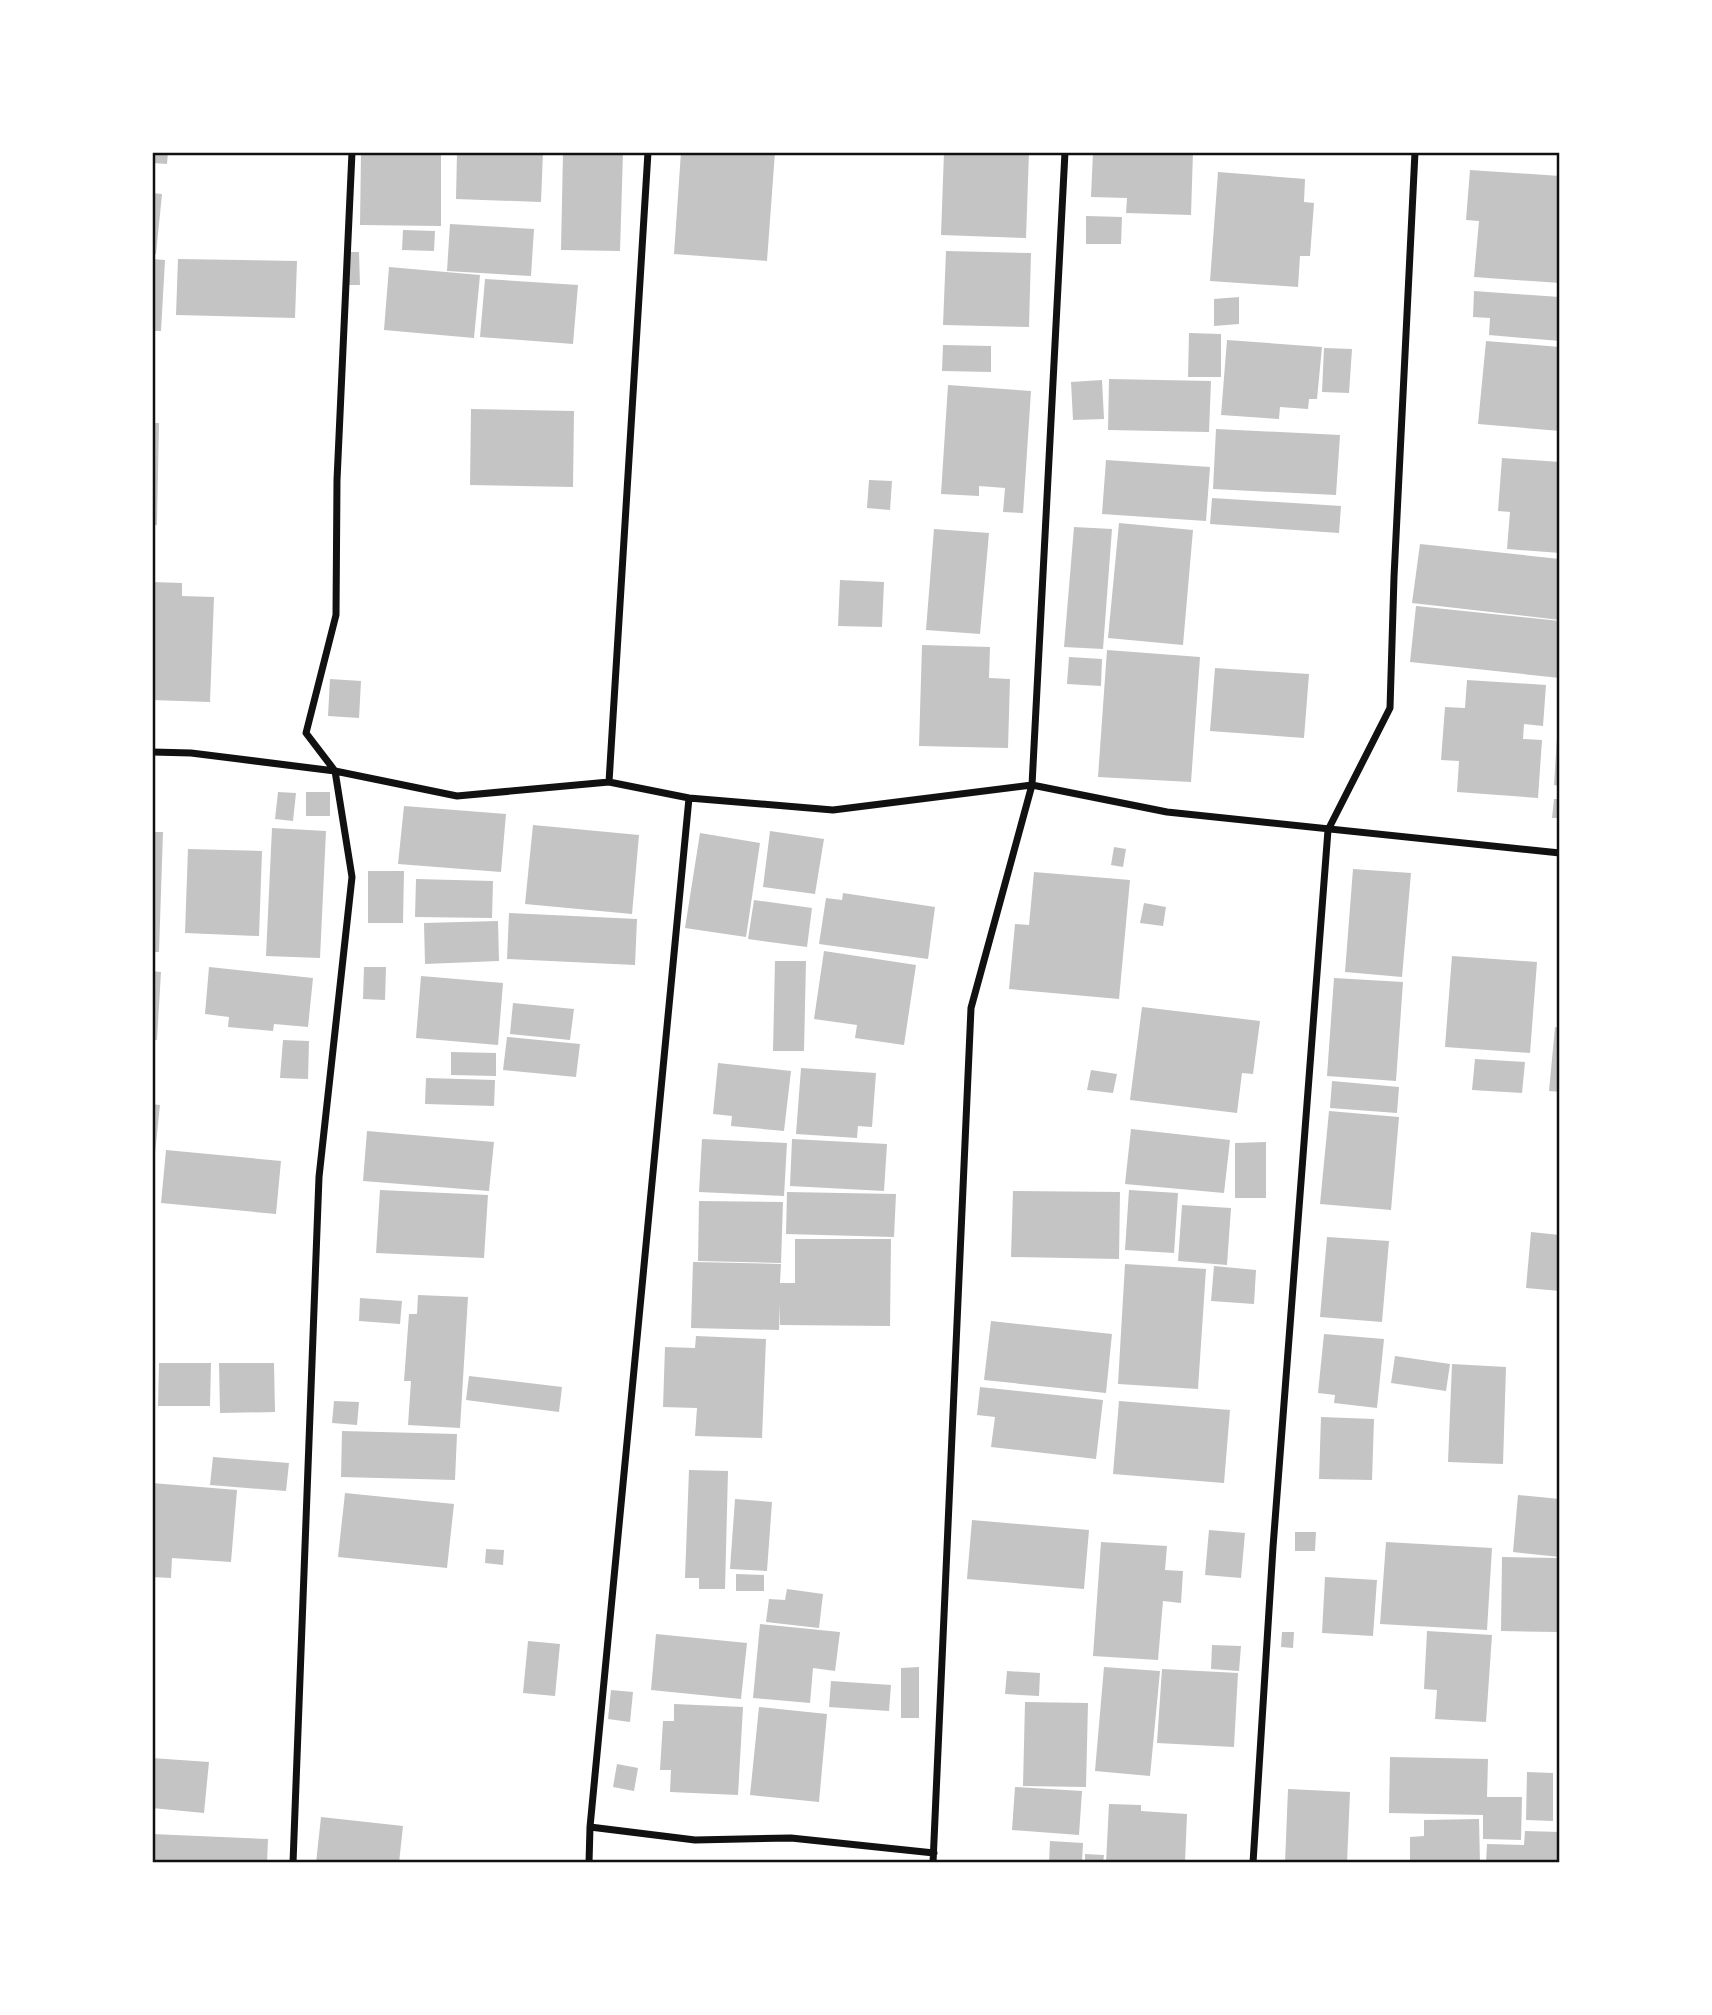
<svg xmlns="http://www.w3.org/2000/svg" width="1712" height="2015" viewBox="0 0 1712 2015" font-family="Arial,sans-serif">
<style>
.building{fill:#c4c4c4}
.lines{fill:none;stroke-linecap:round;stroke-linejoin:round}
.minor{stroke:#111;stroke-width:7}
.neatline{fill:none;stroke:#111;stroke-width:2.5}
</style>
<rect width="100%" height="100%" fill="#fff"/>
<path class="building" d="M 152,152 L 168,152 L 167,164 L 152,163 Z
M 361,152 L 441,152 L 441,226 L 360,225 Z
M 457,152 L 543,152 L 541,202 L 456,199 Z
M 563,152 L 623,152 L 620,251 L 561,250 Z
M 681,152 L 775,152 L 767,261 L 674,254 Z
M 944,152 L 1029,152 L 1026,238 L 941,235 Z
M 1093,152 L 1193,152 L 1191,215 L 1126,213 L 1127,198 L 1091,197 Z
M 1470,170 L 1560,176 L 1560,283 L 1474,277 L 1479,221 L 1466,220 Z
M 1218,172 L 1305,179 L 1304,202 L 1314,203 L 1310,256 L 1300,256 L 1298,287 L 1210,281 Z
M 152,193 L 162,194 L 156,254 L 152,254 Z
M 1086,216 L 1122,217 L 1121,244 L 1086,244 Z
M 450,224 L 534,229 L 531,276 L 447,271 Z
M 403,230 L 435,231 L 434,251 L 402,250 Z
M 946,251 L 1031,253 L 1029,327 L 943,325 Z
M 344,252 L 359,252 L 360,285 L 345,285 Z
M 152,259 L 165,260 L 161,331 L 152,331 Z
M 178,259 L 297,261 L 295,318 L 176,315 Z
M 389,267 L 480,275 L 474,338 L 384,330 Z
M 485,279 L 578,285 L 573,344 L 480,337 Z
M 1474,291 L 1560,297 L 1560,341 L 1489,335 L 1490,318 L 1473,317 Z
M 1239,297 L 1239,324 L 1214,326 L 1214,299 Z
M 1189,333 L 1221,334 L 1221,377 L 1188,377 Z
M 1227,340 L 1322,347 L 1317,399 L 1309,399 L 1308,409 L 1280,407 L 1279,419 L 1221,415 Z
M 1486,341 L 1560,347 L 1560,431 L 1478,424 Z
M 943,345 L 991,346 L 991,372 L 942,371 Z
M 1324,348 L 1352,349 L 1349,393 L 1322,392 Z
M 1109,379 L 1211,381 L 1209,432 L 1108,430 Z
M 1102,380 L 1104,419 L 1073,420 L 1071,382 Z
M 948,385 L 1031,391 L 1023,513 L 1003,512 L 1005,488 L 979,486 L 979,496 L 941,494 Z
M 471,409 L 574,411 L 573,487 L 470,485 Z
M 152,423 L 159,423 L 157,525 L 152,525 Z
M 1216,429 L 1340,435 L 1336,495 L 1213,489 Z
M 1502,458 L 1560,462 L 1560,553 L 1507,549 L 1510,512 L 1498,511 Z
M 1106,460 L 1210,467 L 1206,521 L 1102,514 Z
M 869,480 L 892,481 L 890,510 L 867,508 Z
M 1212,498 L 1341,506 L 1339,533 L 1210,524 Z
M 1119,523 L 1193,530 L 1183,645 L 1108,638 Z
M 1074,527 L 1112,529 L 1103,649 L 1064,647 Z
M 934,529 L 989,533 L 980,634 L 926,630 Z
M 1420,544 L 1560,559 L 1560,620 L 1412,603 Z
M 840,580 L 884,582 L 882,627 L 838,626 Z
M 152,582 L 182,583 L 182,596 L 214,597 L 210,702 L 152,700 Z
M 1416,606 L 1560,621 L 1560,678 L 1410,662 Z
M 922,645 L 990,647 L 989,678 L 1010,679 L 1008,748 L 919,746 Z
M 1107,650 L 1200,657 L 1191,782 L 1098,777 Z
M 1069,657 L 1102,659 L 1101,686 L 1067,684 Z
M 1215,668 L 1309,674 L 1304,738 L 1210,731 Z
M 330,679 L 361,681 L 359,718 L 328,716 Z
M 1467,680 L 1546,685 L 1543,726 L 1524,724 L 1523,739 L 1542,740 L 1538,798 L 1457,792 L 1459,761 L 1441,760 L 1445,707 L 1465,708 Z
M 1558,721 L 1560,721 L 1560,786 L 1554,785 Z
M 278,792 L 296,793 L 293,821 L 275,819 Z
M 306,792 L 330,792 L 330,816 L 306,816 Z
M 1554,799 L 1560,799 L 1560,818 L 1552,818 Z
M 404,806 L 506,814 L 501,872 L 398,864 Z
M 533,825 L 639,835 L 632,914 L 525,904 Z
M 272,828 L 326,831 L 320,958 L 266,956 Z
M 770,831 L 824,839 L 815,894 L 763,887 Z
M 152,832 L 163,832 L 159,952 L 152,952 Z
M 700,833 L 760,843 L 746,937 L 685,928 Z
M 1114,847 L 1126,849 L 1123,867 L 1111,865 Z
M 188,849 L 262,851 L 259,936 L 185,933 Z
M 1353,869 L 1411,873 L 1402,977 L 1345,972 Z
M 368,871 L 404,871 L 403,923 L 368,923 Z
M 1034,872 L 1130,880 L 1119,999 L 1009,989 L 1015,924 L 1029,925 Z
M 416,879 L 493,881 L 492,918 L 415,917 Z
M 843,893 L 935,907 L 928,959 L 819,944 L 826,898 L 842,900 Z
M 754,900 L 812,908 L 807,947 L 748,939 Z
M 1144,903 L 1166,907 L 1163,926 L 1140,923 Z
M 509,913 L 637,919 L 635,965 L 507,959 Z
M 498,921 L 499,961 L 425,964 L 424,923 Z
M 824,951 L 916,965 L 904,1045 L 855,1038 L 857,1025 L 814,1019 Z
M 1452,956 L 1537,962 L 1530,1053 L 1445,1047 Z
M 775,961 L 806,961 L 804,1051 L 773,1051 Z
M 209,967 L 313,978 L 308,1027 L 274,1024 L 273,1031 L 228,1027 L 229,1017 L 205,1014 Z
M 364,967 L 386,967 L 385,1000 L 363,999 Z
M 152,971 L 161,972 L 157,1040 L 152,1040 Z
M 421,976 L 503,983 L 498,1045 L 416,1038 Z
M 1334,978 L 1403,982 L 1396,1081 L 1327,1076 Z
M 513,1003 L 574,1009 L 570,1040 L 510,1034 Z
M 1142,1007 L 1260,1021 L 1253,1074 L 1242,1073 L 1237,1113 L 1130,1100 Z
M 1555,1027 L 1560,1028 L 1560,1092 L 1549,1091 Z
M 507,1037 L 580,1044 L 576,1077 L 503,1070 Z
M 283,1040 L 309,1041 L 308,1079 L 280,1078 Z
M 451,1052 L 496,1053 L 496,1076 L 451,1075 Z
M 1475,1059 L 1525,1062 L 1522,1093 L 1472,1090 Z
M 718,1063 L 791,1071 L 784,1131 L 731,1126 L 732,1116 L 713,1114 Z
M 801,1068 L 876,1073 L 872,1127 L 858,1126 L 857,1138 L 796,1134 Z
M 1091,1070 L 1117,1074 L 1113,1093 L 1087,1090 Z
M 426,1078 L 495,1080 L 494,1106 L 425,1104 Z
M 1332,1081 L 1399,1087 L 1397,1113 L 1330,1108 Z
M 152,1104 L 160,1105 L 154,1163 L 152,1163 Z
M 1329,1111 L 1399,1117 L 1391,1210 L 1320,1204 Z
M 1131,1129 L 1230,1140 L 1224,1193 L 1125,1184 Z
M 367,1131 L 494,1142 L 489,1191 L 363,1181 Z
M 702,1139 L 787,1143 L 784,1196 L 699,1192 Z
M 792,1139 L 887,1144 L 884,1191 L 790,1186 Z
M 1266,1142 L 1266,1198 L 1235,1198 L 1235,1143 Z
M 166,1150 L 281,1161 L 276,1214 L 161,1203 Z
M 380,1190 L 488,1195 L 484,1258 L 376,1253 Z
M 1129,1190 L 1178,1193 L 1174,1253 L 1125,1250 Z
M 1013,1191 L 1120,1192 L 1119,1259 L 1011,1257 Z
M 787,1192 L 896,1194 L 894,1237 L 786,1234 Z
M 699,1201 L 783,1202 L 781,1263 L 698,1261 Z
M 1182,1205 L 1231,1208 L 1227,1265 L 1178,1261 Z
M 1531,1232 L 1560,1235 L 1560,1291 L 1526,1288 Z
M 1327,1237 L 1389,1241 L 1382,1322 L 1320,1317 Z
M 795,1239 L 891,1239 L 890,1326 L 780,1325 L 780,1303 L 779,1330 L 691,1328 L 693,1262 L 781,1264 L 780,1283 L 795,1283 Z
M 1125,1264 L 1206,1269 L 1198,1389 L 1118,1384 Z
M 1214,1266 L 1256,1270 L 1254,1304 L 1211,1301 Z
M 418,1295 L 468,1297 L 460,1428 L 408,1425 L 411,1381 L 404,1381 L 409,1314 L 417,1314 Z
M 360,1298 L 402,1301 L 400,1324 L 359,1321 Z
M 991,1321 L 1112,1334 L 1106,1393 L 984,1380 Z
M 1324,1334 L 1384,1339 L 1377,1408 L 1334,1403 L 1335,1395 L 1318,1393 Z
M 696,1336 L 766,1339 L 762,1438 L 695,1436 L 697,1408 L 663,1407 L 665,1347 L 695,1348 Z
M 1395,1356 L 1450,1364 L 1446,1391 L 1391,1383 Z
M 159,1363 L 211,1363 L 210,1406 L 158,1406 Z
M 219,1363 L 274,1363 L 275,1412 L 220,1413 Z
M 1452,1364 L 1506,1367 L 1503,1464 L 1448,1462 Z
M 469,1376 L 562,1387 L 559,1412 L 466,1400 Z
M 980,1387 L 1103,1400 L 1096,1459 L 991,1447 L 995,1417 L 977,1415 Z
M 334,1401 L 359,1402 L 357,1425 L 332,1423 Z
M 1119,1401 L 1230,1410 L 1224,1483 L 1113,1474 Z
M 1321,1417 L 1374,1419 L 1372,1480 L 1319,1479 Z
M 342,1431 L 457,1434 L 455,1480 L 341,1477 Z
M 213,1457 L 289,1463 L 286,1491 L 210,1485 Z
M 689,1470 L 728,1471 L 725,1589 L 699,1589 L 699,1578 L 685,1578 Z
M 152,1483 L 237,1490 L 231,1562 L 172,1558 L 171,1578 L 152,1577 Z
M 345,1493 L 454,1504 L 447,1568 L 338,1557 Z
M 1518,1495 L 1560,1499 L 1560,1557 L 1513,1552 Z
M 735,1499 L 772,1502 L 767,1571 L 730,1569 Z
M 972,1520 L 1089,1530 L 1084,1589 L 967,1579 Z
M 1209,1530 L 1245,1533 L 1241,1578 L 1205,1575 Z
M 1295,1532 L 1316,1532 L 1315,1551 L 1295,1551 Z
M 1101,1542 L 1167,1546 L 1165,1570 L 1183,1571 L 1181,1603 L 1163,1601 L 1158,1660 L 1093,1656 Z
M 1386,1542 L 1492,1548 L 1487,1630 L 1380,1624 Z
M 486,1549 L 504,1550 L 503,1565 L 485,1563 Z
M 1502,1557 L 1559,1558 L 1557,1632 L 1501,1631 Z
M 736,1574 L 764,1575 L 764,1591 L 736,1591 Z
M 1325,1577 L 1377,1580 L 1373,1636 L 1322,1633 Z
M 787,1589 L 823,1594 L 819,1628 L 766,1622 L 769,1599 L 785,1600 Z
M 760,1624 L 840,1632 L 835,1671 L 813,1668 L 810,1703 L 753,1698 Z
M 1427,1631 L 1492,1635 L 1486,1722 L 1435,1719 L 1437,1690 L 1424,1689 Z
M 1282,1632 L 1294,1632 L 1293,1648 L 1281,1647 Z
M 656,1634 L 747,1643 L 741,1699 L 651,1690 Z
M 528,1641 L 560,1644 L 555,1696 L 523,1693 Z
M 1212,1645 L 1241,1646 L 1239,1671 L 1211,1669 Z
M 919,1667 L 919,1718 L 901,1718 L 901,1668 Z
M 1104,1667 L 1160,1671 L 1150,1776 L 1095,1771 Z
M 1162,1669 L 1238,1673 L 1234,1747 L 1157,1743 Z
M 1007,1671 L 1040,1673 L 1039,1696 L 1005,1694 Z
M 831,1681 L 891,1685 L 889,1711 L 829,1707 Z
M 611,1690 L 633,1692 L 630,1722 L 608,1719 Z
M 1025,1702 L 1088,1703 L 1086,1787 L 1023,1786 Z
M 674,1704 L 743,1707 L 738,1795 L 670,1792 L 671,1770 L 660,1770 L 663,1721 L 674,1721 Z
M 759,1707 L 827,1714 L 819,1802 L 750,1795 Z
M 1390,1757 L 1488,1759 L 1487,1797 L 1522,1797 L 1521,1840 L 1483,1839 L 1483,1815 L 1389,1813 Z
M 152,1758 L 209,1762 L 204,1813 L 152,1808 Z
M 617,1764 L 638,1768 L 634,1791 L 613,1787 Z
M 1527,1772 L 1553,1773 L 1553,1821 L 1526,1820 Z
M 1015,1787 L 1082,1791 L 1079,1835 L 1012,1830 Z
M 1288,1789 L 1350,1792 L 1347,1863 L 1285,1863 Z
M 1109,1804 L 1141,1805 L 1141,1811 L 1187,1814 L 1185,1863 L 1106,1863 Z
M 321,1817 L 403,1826 L 399,1863 L 316,1863 Z
M 1479,1819 L 1480,1863 L 1410,1863 L 1410,1837 L 1424,1836 L 1424,1820 Z
M 1525,1831 L 1560,1832 L 1560,1863 L 1486,1863 L 1487,1844 L 1524,1845 Z
M 152,1834 L 268,1839 L 267,1863 L 152,1863 Z
M 1050,1841 L 1083,1843 L 1082,1863 L 1049,1863 Z
M 1085,1854 L 1104,1855 L 1103,1863 L 1085,1863 Z"/>
<g class="lines">
<path class="minor" d="M 152,752 L 191,753 L 335,771 L 457,796 L 609,782 L 689,798 L 833,810 L 1032,785 L 1167,812 L 1560,853
M 609,782 L 648,152
M 590,1827 L 695,1840 L 791,1838 L 934,1853
M 293,1863 L 319,1177 L 352,877 L 335,771 L 306,733 L 336,615 L 337,480 L 352,152
M 589,1863 L 590,1827 L 689,798
M 933,1863 L 971,1008 L 1032,785 L 1065,152
M 1253,1863 L 1273,1547 L 1328,830 L 1390,708 L 1394,577 L 1415,152"/>
</g>
<rect width="1712" height="2015" fill="none" stroke="#ffffff" stroke-width="308"/>
<rect x="154" y="154" width="1404" height="1707" class="neatline"/>
</svg>
